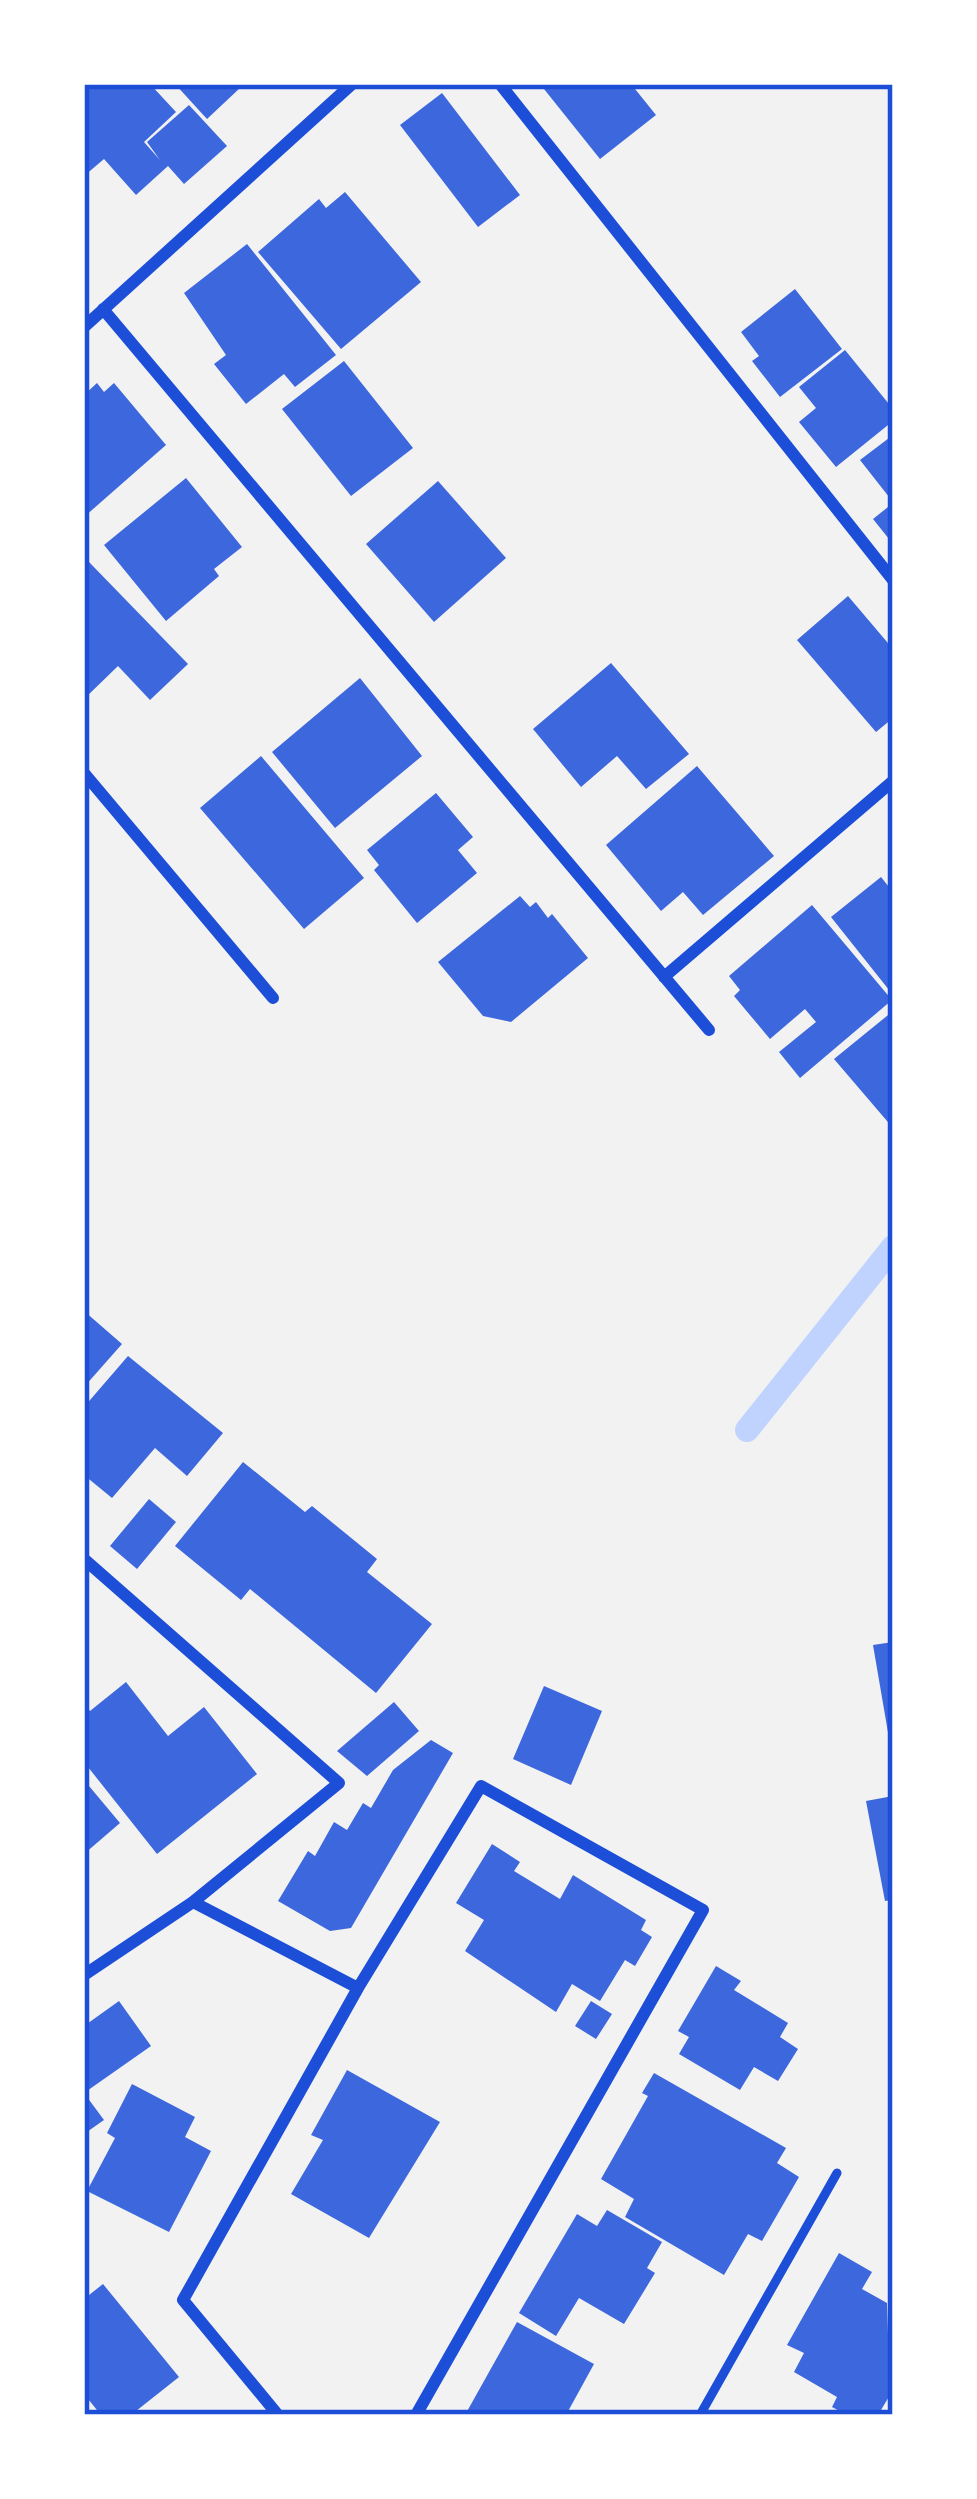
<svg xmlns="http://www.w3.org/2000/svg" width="977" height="2499" viewBox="0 0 977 2499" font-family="Jost,sans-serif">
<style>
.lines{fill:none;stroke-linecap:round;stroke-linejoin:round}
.stream{stroke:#bfd3fe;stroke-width:24}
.building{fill:#3d67dc}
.service{stroke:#1d4ed8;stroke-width:9}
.minor{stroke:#1d4ed8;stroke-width:12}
.neatline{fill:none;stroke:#1d4ed8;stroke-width:4.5}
</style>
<rect width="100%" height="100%" fill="#f2f2f2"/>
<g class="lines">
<path class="stream" d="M 747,1430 L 893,1247"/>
</g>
<path class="building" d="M 95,84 L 150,84 L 176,112 L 144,142 L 160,160 L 147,142 L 189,105 L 227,146 L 184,184 L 168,166 L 136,195 L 104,159 L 84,176 L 84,94 Z
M 175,84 L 236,84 L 240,88 L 207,119 Z
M 540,84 L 631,84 L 656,115 L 600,159 Z
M 442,93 L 520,195 L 478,227 L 400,125 Z
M 345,192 L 421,282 L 341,349 L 258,252 L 319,199 L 326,208 Z
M 247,244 L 336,355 L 295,387 L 284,374 L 246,404 L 214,364 L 226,355 L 184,293 Z
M 795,289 L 842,349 L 780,397 L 752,361 L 759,356 L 741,332 Z
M 845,350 L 893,409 L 893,421 L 836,467 L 799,422 L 816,408 L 799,387 Z
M 344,361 L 413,448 L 351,496 L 282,409 Z
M 97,383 L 104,392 L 114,383 L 166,445 L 84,517 L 84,395 Z
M 893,435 L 893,502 L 860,460 Z
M 186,478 L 242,547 L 214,569 L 219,576 L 166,621 L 104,545 Z
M 438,481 L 506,558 L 434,622 L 366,544 Z
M 893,503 L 893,544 L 873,519 Z
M 89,562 L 188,664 L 150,700 L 118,666 L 84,699 L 84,567 Z
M 848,596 L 893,649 L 893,718 L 876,732 L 797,640 Z
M 611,663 L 689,754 L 646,789 L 617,756 L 581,787 L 533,729 Z
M 360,678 L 422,756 L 335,828 L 272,752 Z
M 261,756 L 364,878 L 304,929 L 200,808 Z
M 697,766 L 774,856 L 703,915 L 683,892 L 661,911 L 606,845 Z
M 436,793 L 473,837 L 458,850 L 477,873 L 417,923 L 374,870 L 379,865 L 367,850 Z
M 881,877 L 893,892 L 893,995 L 831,917 Z
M 520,896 L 530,907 L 536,902 L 548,918 L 552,914 L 588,958 L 511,1022 L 483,1016 L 438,962 Z
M 812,905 L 892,1000 L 800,1078 L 779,1052 L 816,1022 L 805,1009 L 770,1039 L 734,996 L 740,990 L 729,976 Z
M 893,1011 L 893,1128 L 834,1059 Z
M 84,1311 L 122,1344 L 84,1387 Z
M 128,1356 L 223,1433 L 187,1476 L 155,1448 L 112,1498 L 84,1475 L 84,1407 Z
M 243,1462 L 305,1512 L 312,1506 L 377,1559 L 367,1572 L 432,1624 L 376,1693 L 250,1589 L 241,1600 L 175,1546 Z
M 149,1499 L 176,1522 L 137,1569 L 110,1546 Z
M 893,1642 L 893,1750 L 891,1750 L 873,1645 Z
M 126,1682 L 168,1736 L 204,1707 L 257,1774 L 157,1854 L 84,1762 L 84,1704 L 90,1711 Z
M 544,1686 L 602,1711 L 571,1785 L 513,1759 Z
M 394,1702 L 419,1731 L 367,1776 L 337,1751 Z
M 431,1740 L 453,1753 L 351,1928 L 330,1931 L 278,1901 L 308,1851 L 315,1856 L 334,1822 L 347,1830 L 363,1803 L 371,1808 L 393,1770 Z
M 84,1780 L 120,1823 L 84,1854 Z
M 893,1796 L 893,1900 L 885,1901 L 866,1801 Z
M 492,1844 L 520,1862 L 514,1871 L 560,1899 L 573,1875 L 646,1920 L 641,1930 L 652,1937 L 635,1966 L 625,1960 L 600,2001 L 572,1984 L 556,2012 L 465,1951 L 484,1920 L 456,1903 Z
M 716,1966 L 741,1981 L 734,1990 L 788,2023 L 780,2037 L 798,2049 L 778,2081 L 754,2067 L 740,2090 L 679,2054 L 689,2037 L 678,2031 Z
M 119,2001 L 151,2046 L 84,2093 L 104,2120 L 84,2134 L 84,2026 Z
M 591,2001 L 612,2014 L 596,2039 L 575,2026 Z
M 347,2070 L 440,2122 L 369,2238 L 291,2194 L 323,2140 L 311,2135 Z
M 654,2073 L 786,2148 L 777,2163 L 799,2177 L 762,2241 L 748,2234 L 724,2275 L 625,2217 L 634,2199 L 601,2179 L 648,2096 L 642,2093 Z
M 132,2084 L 195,2117 L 185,2137 L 211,2151 L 169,2232 L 87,2191 L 115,2138 L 107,2133 Z
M 607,2210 L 662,2242 L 647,2268 L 655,2273 L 624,2324 L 579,2298 L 556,2336 L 519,2313 L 577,2214 L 597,2226 Z
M 839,2253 L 872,2272 L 862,2289 L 887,2303 L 890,2395 L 878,2415 L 847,2415 L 832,2407 L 837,2397 L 794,2372 L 804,2353 L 787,2345 Z
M 103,2284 L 179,2377 L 131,2415 L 101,2415 L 84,2394 L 84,2299 Z
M 517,2322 L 594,2364 L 566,2415 L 465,2415 Z"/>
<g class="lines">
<path class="service" d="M 700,2415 L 837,2173"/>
<path class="minor" d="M 500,84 L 893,580
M 103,309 L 709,1030
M 84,327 L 352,84
M 84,773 L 273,998
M 664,977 L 893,781
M 84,1559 L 339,1783 L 193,1902 L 84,1975
M 193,1902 L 358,1988
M 278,2415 L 183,2300 L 358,1988 L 481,1786 L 703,1910 L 416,2415"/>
</g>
<rect width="977" height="2499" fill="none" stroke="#ffffff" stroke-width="174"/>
<rect x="87" y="87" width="803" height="2325" class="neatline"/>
</svg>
